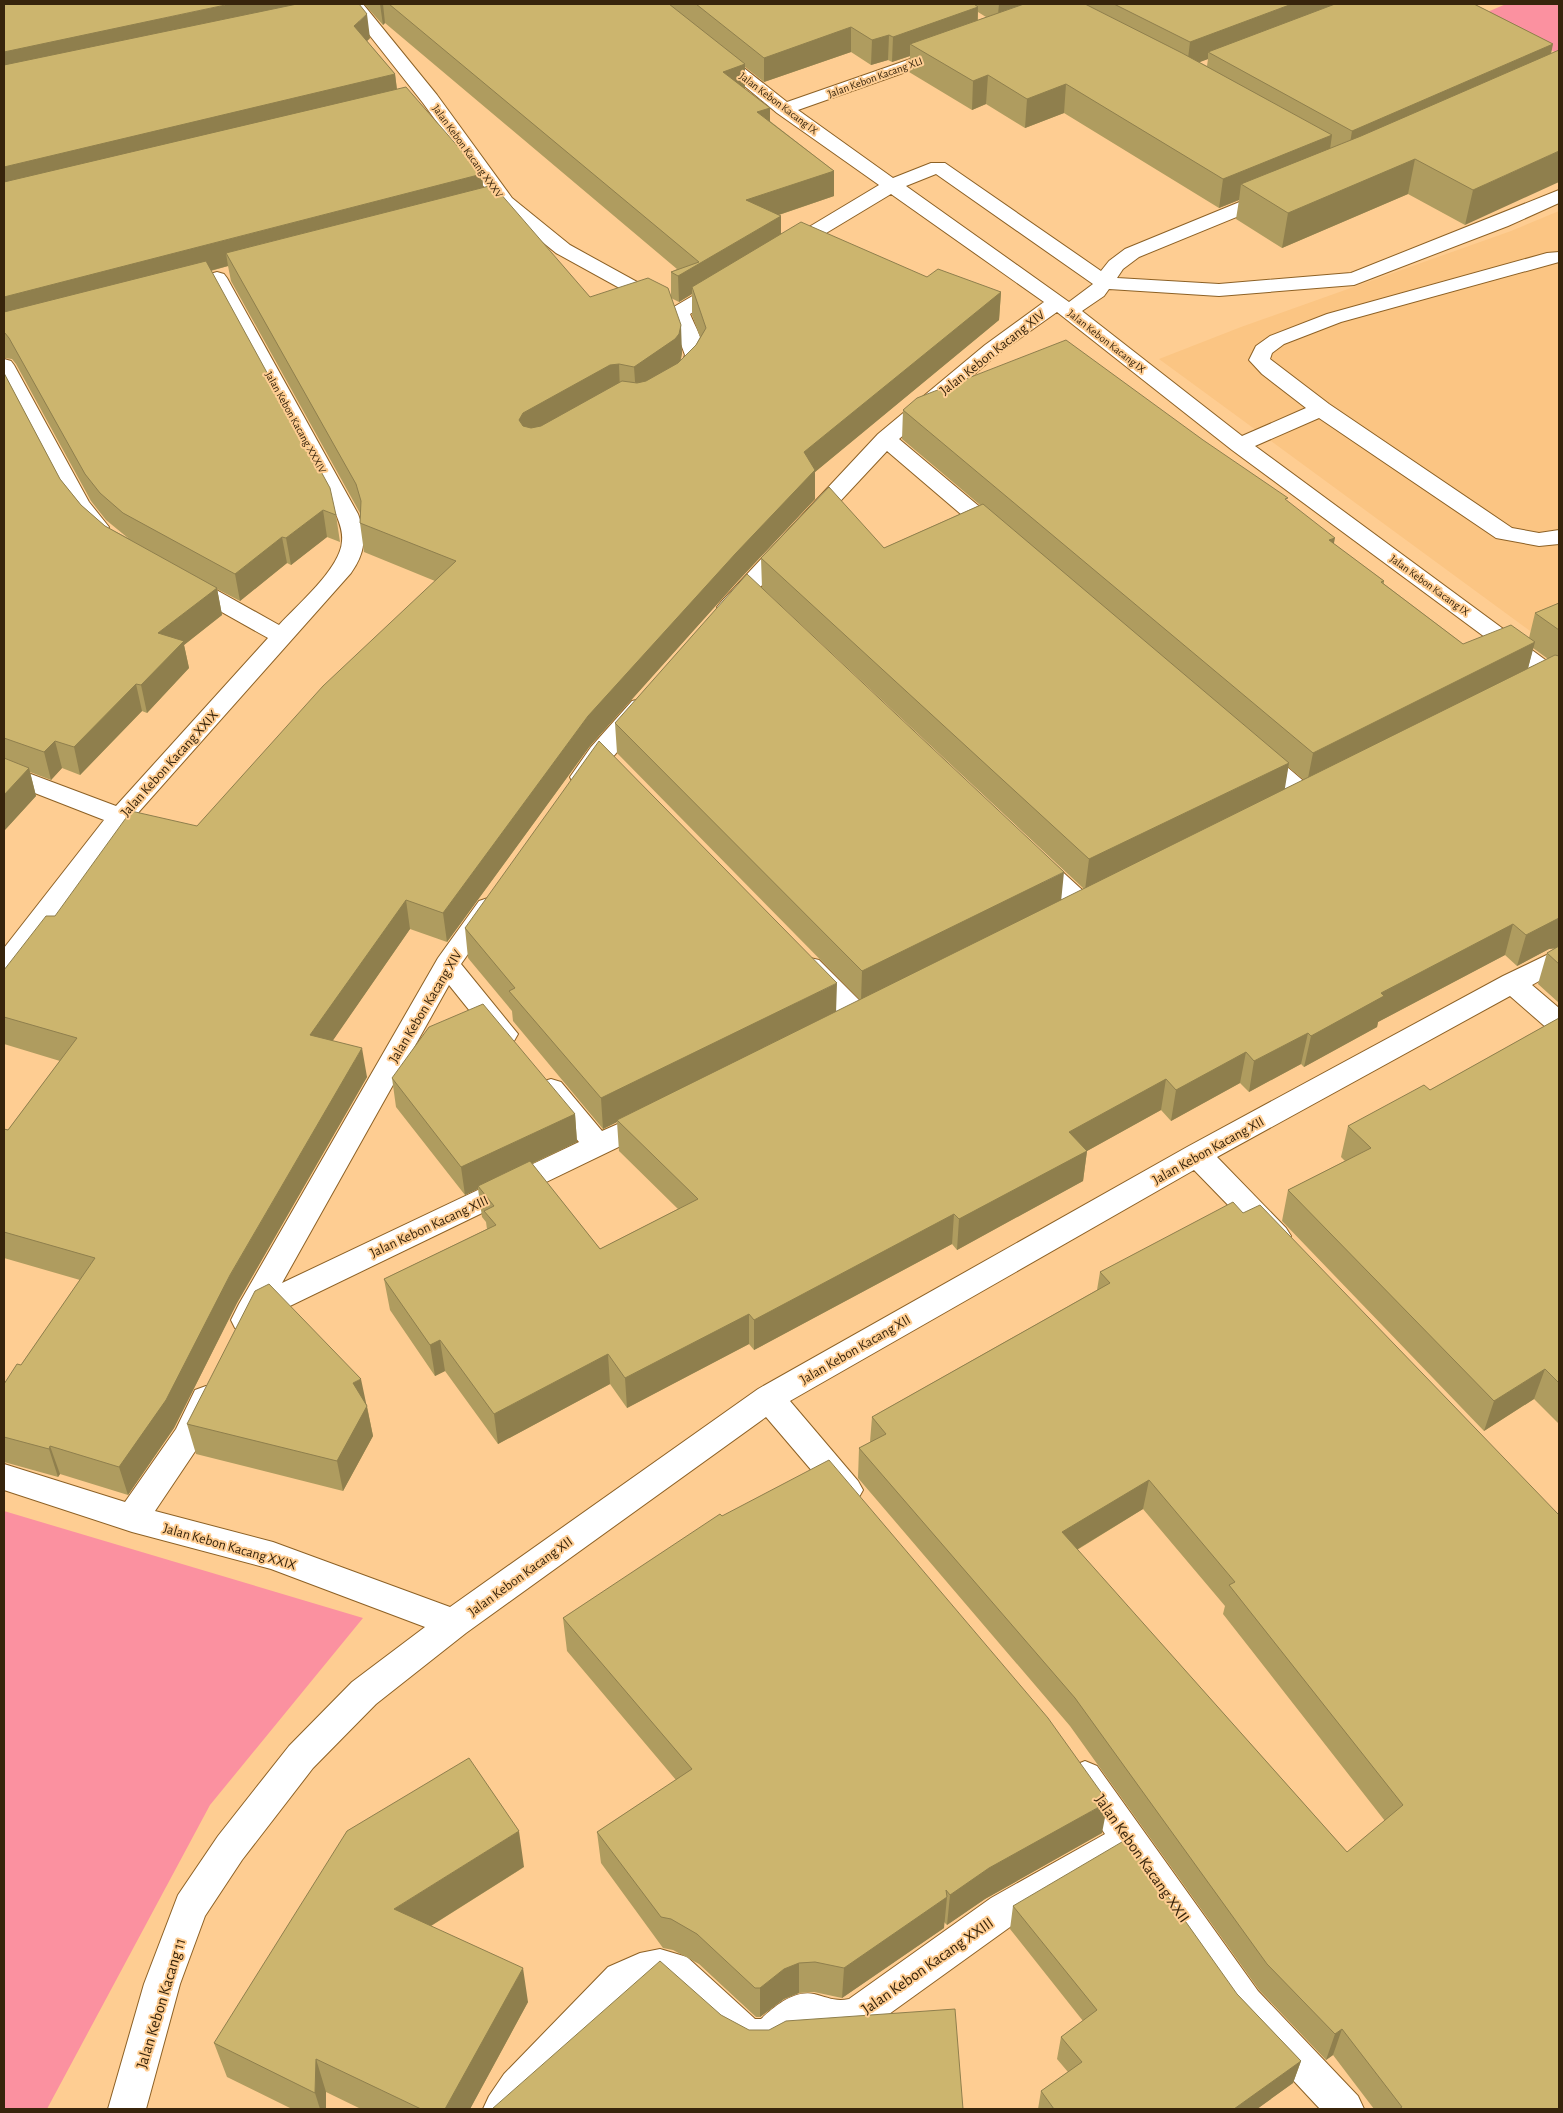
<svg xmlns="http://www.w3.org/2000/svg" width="1563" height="2113" viewBox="0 0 1563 2113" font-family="'Alegreya Sans',sans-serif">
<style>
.built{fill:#fbc583}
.green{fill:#fb91a0}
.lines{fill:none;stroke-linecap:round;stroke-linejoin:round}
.minor-casing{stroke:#8d6125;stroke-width:2}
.minor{fill:#fff;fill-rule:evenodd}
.wall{fill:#af9c5f;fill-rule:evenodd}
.shaded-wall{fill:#8f7f4d}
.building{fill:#ccb56e;stroke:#8f7f4d;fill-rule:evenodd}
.labels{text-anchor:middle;stroke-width:4;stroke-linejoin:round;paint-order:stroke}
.far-street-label{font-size:11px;fill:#37240c;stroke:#fecd92}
.street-label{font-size:14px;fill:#37240c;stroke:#fecd92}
.near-street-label{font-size:16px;fill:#37240c;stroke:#fecd92}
</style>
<rect width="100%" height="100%" fill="#fecd92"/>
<path class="built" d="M 1559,211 L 1559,624 L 1537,636 L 1159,359 L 1241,327 L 1511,231 Z"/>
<path class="green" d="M 1506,4 L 1559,4 L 1559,54 L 1478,16 Z
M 4,1511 L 363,1618 L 210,1805 L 47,2109 L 4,2109 Z"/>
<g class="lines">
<g class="minor-casing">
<path id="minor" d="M 345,4 L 363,4 L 437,95 L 512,198 L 570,245 L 668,299 L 671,303 L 668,307 L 661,309 L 654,307 L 556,253 L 498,206 L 423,103 Z
M 945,47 L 951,48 L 954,52 L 951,56 L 798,110 L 893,178 L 931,163 L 945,163 L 1101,271 L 1109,261 L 1125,249 L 1264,192 L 1278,192 L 1281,196 L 1278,200 L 1139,257 L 1123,269 L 1117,278 L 1219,284 L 1351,273 L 1559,190 L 1559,203 L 1508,226 L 1354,285 L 1219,296 L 1109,289 L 1104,296 L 1082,311 L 1242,436 L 1306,408 L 1262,374 L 1249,360 L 1256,346 L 1270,336 L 1327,314 L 1547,253 L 1559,252 L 1559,262 L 1341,322 L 1284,344 L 1272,353 L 1270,359 L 1329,404 L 1512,528 L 1539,533 L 1559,530 L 1559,544 L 1539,546 L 1496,538 L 1319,418 L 1255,446 L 1559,670 L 1559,689 L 1551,686 L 1232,450 L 1057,312 L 999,353 L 899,439 L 1006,529 L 1009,534 L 1006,539 L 998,541 L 990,539 L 887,451 L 737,612 L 729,614 L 721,612 L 717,607 L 721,602 L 878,434 L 985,345 L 1044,302 L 891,194 L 793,253 L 779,253 L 776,249 L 779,245 L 879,185 L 777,113 L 706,54 L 709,50 L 721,50 L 787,102 ZM 936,174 L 1093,284 L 1069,302 L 906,186 Z
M 217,272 L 224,274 L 227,278 L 358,514 C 367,537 365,553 351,573 L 129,823 L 13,973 L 4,975 L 4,948 L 104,820 L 4,781 L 4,764 L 116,806 L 268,638 L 179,588 L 175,583 L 179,578 L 187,576 L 195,578 L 279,625 C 297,605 341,568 342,541 C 343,531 339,522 336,514 L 207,278 L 210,274 Z
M 725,279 L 732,281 L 735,285 L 732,289 L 690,314 C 695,326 704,342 705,355 C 707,371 683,386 670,382 L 666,378 L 682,363 L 685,355 L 669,312 L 672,308 L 718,281 Z
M 4,359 L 11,361 L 14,365 L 89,502 L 109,527 L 106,532 L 98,534 L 90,532 L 68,505 L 4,384 Z
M 641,699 L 650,701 L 653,707 L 650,713 L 591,783 L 582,785 L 573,783 L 570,777 L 591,747 L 632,701 Z
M 1257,747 L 1266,749 L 1314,790 L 1318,796 L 1314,802 L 1305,804 L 1296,802 L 1248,761 L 1245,755 L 1248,749 Z
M 1035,852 L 1044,855 L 1091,898 L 1095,904 L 1091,910 L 1082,913 L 1073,910 L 1026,867 L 1022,861 L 1026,855 Z
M 488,898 L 497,901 L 501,907 L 461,964 L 518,1034 L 514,1041 L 504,1044 L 494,1041 L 449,985 L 282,1283 L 579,1142 L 541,1096 L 537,1089 L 541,1082 L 551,1079 L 561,1082 L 602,1131 L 652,1109 L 662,1112 L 666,1119 L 662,1126 L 261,1320 L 257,1328 L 246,1332 L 235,1328 L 231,1320 L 239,1304 L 438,958 L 479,901 Z
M 1559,949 L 1559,970 L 1532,985 L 1559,1008 L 1559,1033 L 1549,1030 L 1510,996 L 1217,1157 L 1286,1228 L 1291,1236 L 1286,1244 L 1276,1247 L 1266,1244 L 1194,1170 L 790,1401 L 858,1481 L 863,1490 L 858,1499 L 847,1503 L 836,1499 L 766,1417 L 466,1633 L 376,1704 L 313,1768 L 242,1860 L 205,1916 L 180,1984 L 146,2109 L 108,2109 L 144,1984 L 178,1895 L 218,1836 L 289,1746 L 352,1682 L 425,1627 L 271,1569 L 132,1532 L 4,1490 L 4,1464 L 125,1502 L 176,1429 L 195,1390 L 206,1386 L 217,1390 L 221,1399 L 198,1447 L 155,1511 L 273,1542 L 450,1607 L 758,1389 L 1187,1147 L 1503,976 Z
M 810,958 L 819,960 L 868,1009 L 872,1016 L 868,1023 L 858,1026 L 848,1023 L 801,974 L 797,967 L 801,960 Z
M 1085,1761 L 1097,1766 L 1258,1991 L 1358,2096 L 1364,2109 L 1320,2109 L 1232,2015 L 1123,1860 L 1017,1922 L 871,2027 L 838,2036 L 804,2029 C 791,2039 780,2052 762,2055 C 731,2058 686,2005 665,1985 L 647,1986 L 634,1991 L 524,2109 L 483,2109 L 489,2096 L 504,2074 L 608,1967 L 640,1953 L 660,1949 L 687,1957 L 755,2019 L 761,2019 C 775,2006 794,1990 814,1994 C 827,1997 835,2002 849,1999 L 991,1898 L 1105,1834 L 1073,1788 L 1068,1777 L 1073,1766 Z"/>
</g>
<use href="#minor" class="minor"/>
</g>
<path class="wall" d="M 4,4 L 370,38 L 367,41 L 395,74 L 397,89 L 482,174 L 483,187 L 590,297 L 682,353 L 681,360 L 696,345 L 700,337 L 692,315 L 692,294 L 679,302 L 671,298 L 671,272 L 677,269 L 385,23 L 383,25 L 364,4 L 1474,4 L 1553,44 L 1465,225 L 1408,194 L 1282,248 L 1236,219 L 1239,200 L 1219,208 L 1064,113 L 1025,128 L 986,104 L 972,110 L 909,72 L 910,56 L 892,62 L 888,60 L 871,65 L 851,52 L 764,82 L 745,67 L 745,89 L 770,108 L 770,121 L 834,171 L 834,196 L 779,215 L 781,216 L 781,234 L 927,277 L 1001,292 L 999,320 L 815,472 L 815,499 L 737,582 L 590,746 L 447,942 L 410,929 L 332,1041 L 367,1077 L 237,1303 L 174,1428 L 128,1495 L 60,1474 L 58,1477 L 4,1462 L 4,1384 L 21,1365 L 80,1280 L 4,1258 L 4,1129 L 8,1130 L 60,1061 L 4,1044 L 4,970 L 55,916 L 197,826 L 435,581 L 364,552 L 360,523 L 360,513 L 231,281 L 228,266 L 211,271 L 336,515 L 340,542 L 327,537 L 291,565 L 287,563 L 240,601 L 217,589 L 222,615 L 184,645 L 189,668 L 147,713 L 142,711 L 80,775 L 62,768 L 51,780 L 30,772 L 36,796 L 4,831 L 4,373 L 60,479 L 81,505 L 105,526 L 128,538 L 106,520 L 91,501 L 16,364 L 12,359 L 4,358 ZM 978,12 L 986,17 L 978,20 ZM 1208,59 L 1207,66 L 1199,62 Z
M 903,410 L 1287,501 L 1334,544 L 1384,581 L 1384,584 L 1463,644 L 1529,638 L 1535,613 L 1559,603 L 1559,1003 L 1538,984 L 1547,953 L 1555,948 L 1549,949 L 1517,966 L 1505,955 L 1378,1022 L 1377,1027 L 1304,1067 L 1301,1064 L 1249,1092 L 1240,1083 L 1171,1121 L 1161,1110 L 1087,1151 L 1083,1181 L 957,1250 L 952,1244 L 754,1350 L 749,1344 L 627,1408 L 610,1384 L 498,1444 L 445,1371 L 435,1376 L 390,1310 L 384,1279 L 487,1229 L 486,1222 L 482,1217 L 478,1189 L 465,1195 L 396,1107 L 392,1078 L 575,1114 L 577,1142 L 532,1164 L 600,1249 L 678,1209 L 619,1151 L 617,1122 L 603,1129 L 513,1021 L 512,1011 L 468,958 L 465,928 L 836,1012 L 860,1000 L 617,753 L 615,723 L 1061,900 L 1084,889 L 762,588 L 761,558 L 884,548 L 980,505 L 902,439 ZM 1533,648 L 1548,659 L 1528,668 ZM 1288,767 L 1304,780 L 1284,789 Z
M 1559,1018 L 1559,1424 L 1534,1399 L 1484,1431 L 1282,1221 L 1288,1190 L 1345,1161 L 1341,1157 L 1348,1126 L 1430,1090 Z
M 1243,1213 L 1558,1514 L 1559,2109 L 1374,2109 L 1333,2055 L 1326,2060 L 1259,1990 L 1070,1726 L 858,1478 L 859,1448 L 870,1442 L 872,1417 L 1097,1290 L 1100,1272 ZM 1143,1509 L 1225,1606 L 1223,1614 L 1385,1821 L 1347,1852 L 1077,1550 Z
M 366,1404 L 367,1406 L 373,1436 L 343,1491 L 196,1454 L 187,1424 Z
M 722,1516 L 1102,1833 L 985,1899 L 947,1925 L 944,1922 L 944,1928 L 842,1998 L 814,1992 L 799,1993 L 784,1999 L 760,2017 L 756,2017 L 699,1964 L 673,1950 L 663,1948 L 601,1863 L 597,1832 L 676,1780 L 567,1651 L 563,1618 Z
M 524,1867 L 431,1926 L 528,2002 L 470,2109 L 361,2109 L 326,2092 L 326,2109 L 292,2109 L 227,2077 L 214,2043 Z
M 1013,1906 L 1237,1994 L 1301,2061 L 1293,2083 L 1257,2109 L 1038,2109 L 1041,2091 L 1068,2072 L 1057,2059 L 1061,2037 L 1083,2021 L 1010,1929 Z"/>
<path class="shaded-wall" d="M 230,4 L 344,4 L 4,78 L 4,52 Z
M 380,4 L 383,4 L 385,23 L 383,25 Z
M 999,4 L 1056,4 L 997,25 Z
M 1292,4 L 1352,4 L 1208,52 L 1208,59 L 1187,67 L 1190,42 Z
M 978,7 L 977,31 L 910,44 L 910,56 L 892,62 L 893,37 Z
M 367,14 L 370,38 L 357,51 L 354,26 Z
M 851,27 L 851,52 L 764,82 L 764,58 Z
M 889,35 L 888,60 L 871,65 L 872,40 Z
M 1553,44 L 1548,69 L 1348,156 L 1352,131 Z
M 745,64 L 745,89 L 723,72 Z
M 395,74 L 398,99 L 4,194 L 4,167 Z
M 988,75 L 986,104 L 972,110 L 973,81 Z
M 1066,84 L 1064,113 L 1025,128 L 1027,99 Z
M 770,108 L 770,133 L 757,112 Z
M 1332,135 L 1328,164 L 1241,184 L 1239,200 L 1219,208 L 1223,179 Z
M 1559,151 L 1559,182 L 1465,225 L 1473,190 Z
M 1415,159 L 1408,194 L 1282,248 L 1288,213 Z
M 834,171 L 834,196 L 746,226 L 746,200 Z
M 482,174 L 484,199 L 226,253 L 228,266 L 4,325 L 4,297 Z
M 781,216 L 781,241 L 692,287 L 692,294 L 679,302 L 678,276 Z
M 1001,292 L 999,320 L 815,472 L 815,499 L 737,582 L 590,746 L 447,942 L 443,913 L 588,716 L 804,452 Z
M 681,325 L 682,353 L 680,362 L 636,395 L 634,367 Z
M 619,364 L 620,392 L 521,449 L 519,420 L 523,413 L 610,365 Z
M 323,510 L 327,537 L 291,565 L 286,538 Z
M 282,537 L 287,563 L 240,601 L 235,574 Z
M 1335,538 L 1329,567 L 1329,540 Z
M 217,588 L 222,615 L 184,645 L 189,668 L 147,713 L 141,685 L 158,633 Z
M 1535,642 L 1527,672 L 1307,783 L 1313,753 Z
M 136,684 L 142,711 L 80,775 L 74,747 Z
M 55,741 L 62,768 L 51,780 L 44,752 Z
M 1289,763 L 1284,794 L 1085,890 L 1089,859 Z
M 29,768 L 36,796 L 4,831 L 4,795 Z
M 1064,872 L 1061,902 L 861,1001 L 862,971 Z
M 406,900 L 410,929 L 316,1065 L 310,1035 Z
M 1559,918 L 1559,948 L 1549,949 L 1517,966 L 1526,935 Z
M 1513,924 L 1505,955 L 1378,1022 L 1377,1027 L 1304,1067 L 1311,1036 L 1381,993 Z
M 837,983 L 836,1013 L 617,1120 L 617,1122 L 603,1129 L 601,1098 Z
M 1308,1033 L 1301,1064 L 1249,1092 L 1254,1061 Z
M 362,1048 L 367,1077 L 237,1303 L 174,1428 L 128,1495 L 119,1467 Z
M 1246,1052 L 1240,1083 L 1171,1121 L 1176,1090 Z
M 1166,1079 L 1161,1110 L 1087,1151 L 1083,1181 L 957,1250 L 959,1219 L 1069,1132 Z
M 575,1114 L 577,1142 L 480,1188 L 478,1186 L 478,1189 L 465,1195 L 461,1167 Z
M 954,1214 L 952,1244 L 754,1350 L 754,1320 Z
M 749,1314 L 749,1344 L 627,1408 L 625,1378 Z
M 440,1340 L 445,1371 L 435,1376 L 430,1345 Z
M 608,1354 L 610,1384 L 498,1444 L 494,1414 Z
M 1545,1369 L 1534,1399 L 1484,1431 L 1494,1401 Z
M 361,1379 L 373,1436 L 343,1491 L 337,1461 L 353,1383 Z
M 50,1446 L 60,1474 L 58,1477 L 49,1449 Z
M 1149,1480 L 1143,1509 L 1058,1561 L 1062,1532 Z
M 1108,1802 L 1102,1833 L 985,1899 L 947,1925 L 950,1895 L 989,1868 Z
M 519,1831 L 524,1867 L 402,1944 L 394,1909 Z
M 947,1897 L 944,1928 L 842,1998 L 844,1968 Z
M 799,1963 L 799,1993 L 784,1999 L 760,2017 L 760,1988 L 784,1969 Z
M 523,1968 L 528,2002 L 470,2109 L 445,2109 Z
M 1342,2029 L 1333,2055 L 1326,2060 L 1335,2034 Z
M 316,2059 L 326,2092 L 326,2109 L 320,2109 L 315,2093 Z
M 1301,2061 L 1293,2083 L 1257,2109 L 1234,2109 Z"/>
<path class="building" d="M 4,4 L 230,4 L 4,52 Z
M 297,4 L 359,4 L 367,14 L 354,26 L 395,74 L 4,167 L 4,65 Z
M 389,4 L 669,4 L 745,64 L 723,72 L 770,108 L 757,112 L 834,171 L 746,200 L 781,216 L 678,276 L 671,272 L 699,262 Z
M 696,4 L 974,4 L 978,7 L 893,37 L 889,35 L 872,40 L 851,27 L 764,58 Z
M 1024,4 L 1085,4 L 1182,53 L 1332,135 L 1223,179 L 1066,84 L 1027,99 L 988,75 L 973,81 L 910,44 Z
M 1114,4 L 1292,4 L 1190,42 Z
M 1335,4 L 1474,4 L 1553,44 L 1352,131 L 1208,52 Z
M 1559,50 L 1559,151 L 1473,190 L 1415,159 L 1288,213 L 1241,184 L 1361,136 Z
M 406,87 L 482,174 L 4,297 L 4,182 Z
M 493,185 L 590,297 L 648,278 L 668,288 L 681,325 L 679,334 L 675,339 L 634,367 L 619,364 L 610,365 L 523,413 L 519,420 L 523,426 L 531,428 L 541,426 L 622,381 L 637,383 L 646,381 L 678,363 L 696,345 L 706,328 L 692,287 L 801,222 L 927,277 L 938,269 L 1001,292 L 804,452 L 815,470 L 736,553 L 588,716 L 443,913 L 406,900 L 310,1035 L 362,1048 L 230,1275 L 166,1400 L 119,1467 L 50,1446 L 49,1449 L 4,1437 L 4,1384 L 17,1364 L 21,1365 L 95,1258 L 4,1232 L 4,1129 L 8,1130 L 77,1038 L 4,1017 L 4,970 L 46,916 L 55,916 L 131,811 L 197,826 L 323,686 L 456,561 L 360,523 L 361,501 L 356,484 L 226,253 Z
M 206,261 L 330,488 L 336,515 L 323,510 L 286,538 L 282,537 L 235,574 L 123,513 L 100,493 L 85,474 L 9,338 L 5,333 L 4,333 L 4,312 Z
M 1066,340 L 1203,440 L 1288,498 L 1285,499 L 1335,538 L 1329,540 L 1384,581 L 1381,582 L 1463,644 L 1511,625 L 1535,642 L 1313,753 L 903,410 L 917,398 Z
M 4,373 L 60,479 L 81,505 L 105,526 L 217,588 L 158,633 L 184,641 L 141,685 L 136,684 L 74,747 L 55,741 L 44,752 L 4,738 Z
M 829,487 L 884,548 L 983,504 L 1289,763 L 1089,859 L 761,558 Z
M 747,574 L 1064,872 L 862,971 L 615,723 Z
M 1559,603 L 1559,630 L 1535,613 Z
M 1555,655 L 1559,656 L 1559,918 L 1526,935 L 1513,924 L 1381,993 L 1384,996 L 1311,1036 L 1308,1033 L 1254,1061 L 1246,1052 L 1176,1090 L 1166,1079 L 1069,1132 L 1087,1151 L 959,1219 L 954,1214 L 754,1320 L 749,1314 L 625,1378 L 608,1354 L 494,1414 L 440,1340 L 430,1345 L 384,1279 L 496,1225 L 484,1211 L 494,1206 L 478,1186 L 530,1161 L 600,1249 L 698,1199 L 617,1120 Z
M 599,741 L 837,983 L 601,1098 L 509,991 L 515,988 L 465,928 Z
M 4,758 L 29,768 L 4,795 Z
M 1559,946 L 1559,964 L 1547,953 Z
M 483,1004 L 575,1114 L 461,1167 L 392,1078 L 429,1027 Z
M 1559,1018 L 1559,1383 L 1545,1369 L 1494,1401 L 1288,1190 L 1371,1148 L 1348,1126 L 1424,1085 L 1430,1090 Z
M 1233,1202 L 1243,1213 L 1260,1205 L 1558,1514 L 1559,1514 L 1559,2109 L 1399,2109 L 1402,2107 L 1342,2029 L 1335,2034 L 1267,1964 L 1075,1698 L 859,1448 L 886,1434 L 872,1417 L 1110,1283 L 1100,1272 ZM 1149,1480 L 1235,1582 L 1229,1585 L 1403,1805 L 1347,1852 L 1062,1532 Z
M 269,1284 L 361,1379 L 353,1383 L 367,1406 L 337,1461 L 187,1424 L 255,1291 Z
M 829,1460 L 1048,1718 L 1108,1802 L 989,1868 L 950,1895 L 946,1890 L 947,1897 L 844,1968 L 815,1962 L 799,1963 L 784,1969 L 760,1988 L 755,1988 L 697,1934 L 671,1919 L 661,1917 L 597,1832 L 692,1769 L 563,1618 L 720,1514 L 722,1516 Z
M 469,1758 L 519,1831 L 394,1909 L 523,1968 L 445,2109 L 421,2109 L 316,2059 L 315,2093 L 214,2043 L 347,1831 Z
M 1127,1839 L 1237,1994 L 1301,2061 L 1234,2109 L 1054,2109 L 1041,2091 L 1082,2062 L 1061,2037 L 1097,2010 L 1013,1906 Z
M 660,1961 L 721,2015 L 749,2030 L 769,2030 L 786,2021 L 955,2009 L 963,2109 L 492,2109 Z"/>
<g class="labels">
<g class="far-street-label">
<text transform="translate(875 77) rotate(-20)" y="4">Jalan Kebon Kacang XLI</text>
<text transform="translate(779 103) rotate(37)" y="4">Jalan Kebon Kacang IX</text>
<text transform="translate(468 151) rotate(54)" y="4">Jalan Kebon Kacang XXXV</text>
<text transform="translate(1107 341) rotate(38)" y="4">Jalan Kebon Kacang IX</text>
<text transform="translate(296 422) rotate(61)" y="4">Jalan Kebon Kacang XXXIV</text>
<text transform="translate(1430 585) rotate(36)" y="4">Jalan Kebon Kacang IX</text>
</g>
<g class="street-label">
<text transform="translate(992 352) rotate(-38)" y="5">Jalan Kebon Kacang XIV</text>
<text transform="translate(169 763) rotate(-48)" y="5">Jalan Kebon Kacang XXIX</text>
<text transform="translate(425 1006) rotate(-59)" y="5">Jalan Kebon Kacang XIV</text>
<text transform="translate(1208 1150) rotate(-29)" y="5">Jalan Kebon Kacang XII</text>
<text transform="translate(429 1226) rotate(-25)" y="5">Jalan Kebon Kacang XIII</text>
<text transform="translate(855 1349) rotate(-30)" y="5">Jalan Kebon Kacang XII</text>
<text transform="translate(230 1546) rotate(16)" y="5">Jalan Kebon Kacang XXIX</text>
<text transform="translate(520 1576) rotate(-36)" y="5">Jalan Kebon Kacang XII</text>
</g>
<g class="near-street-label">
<text transform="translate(1143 1858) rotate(55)" y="6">Jalan Kebon Kacang XXII</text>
<text transform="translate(927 1965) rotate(-35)" y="6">Jalan Kebon Kacang XXIII</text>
<text transform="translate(160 2003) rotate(-73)" y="6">Jalan Kebon Kacang 11</text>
</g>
</g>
<rect width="1563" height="2113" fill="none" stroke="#37240c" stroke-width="10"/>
</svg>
